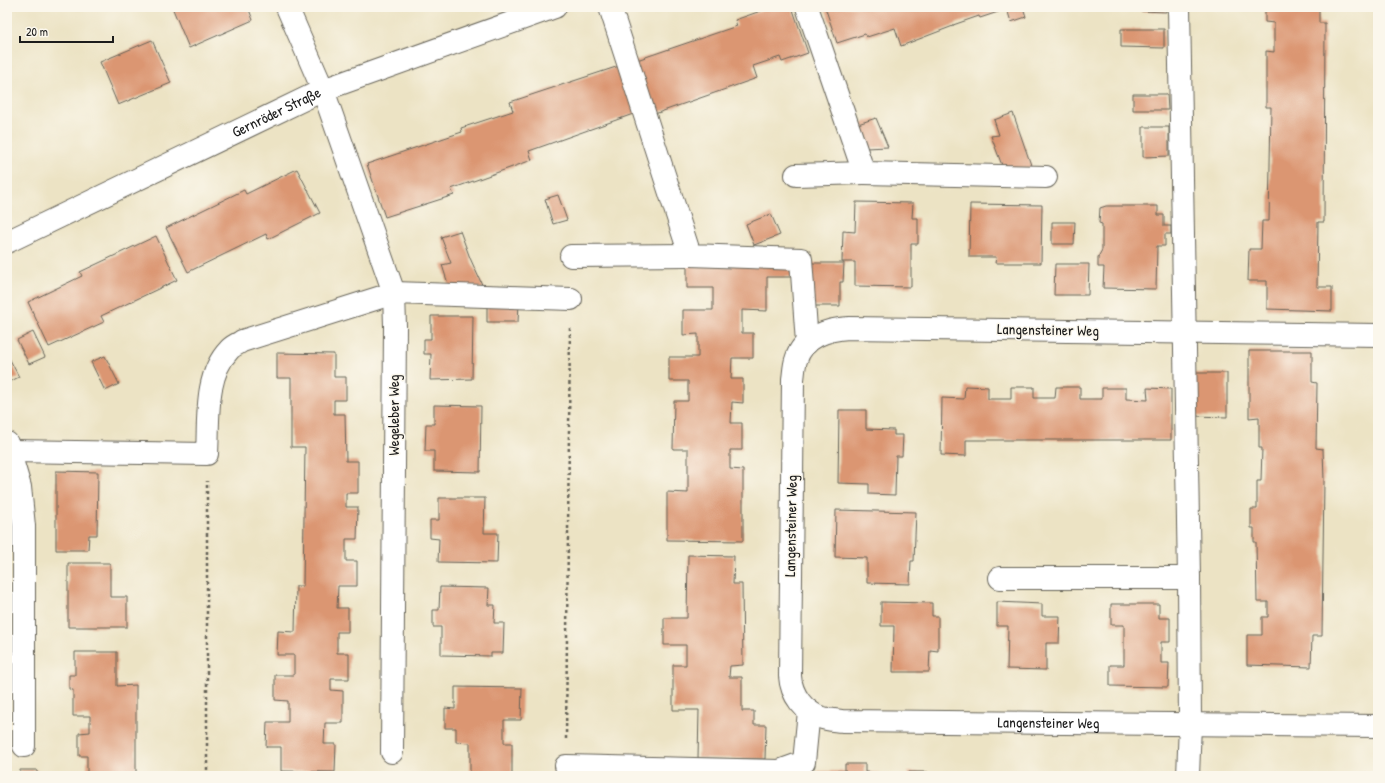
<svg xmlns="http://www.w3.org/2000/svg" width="1385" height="783" viewBox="0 0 1385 783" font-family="'Patrick Hand',sans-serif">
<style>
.building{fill:#db9672}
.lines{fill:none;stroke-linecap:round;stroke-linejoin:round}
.minor-casing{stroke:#656257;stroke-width:24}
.path{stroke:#656257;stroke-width:2.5;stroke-dasharray:3 3;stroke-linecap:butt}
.minor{stroke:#fff;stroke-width:22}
.labels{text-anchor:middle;stroke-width:3;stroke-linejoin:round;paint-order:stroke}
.street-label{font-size:15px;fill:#1c1c1c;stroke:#fbf7ec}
</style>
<rect width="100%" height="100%" fill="#fbf7ec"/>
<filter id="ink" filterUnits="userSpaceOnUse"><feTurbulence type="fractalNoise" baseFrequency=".025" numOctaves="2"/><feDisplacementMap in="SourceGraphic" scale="8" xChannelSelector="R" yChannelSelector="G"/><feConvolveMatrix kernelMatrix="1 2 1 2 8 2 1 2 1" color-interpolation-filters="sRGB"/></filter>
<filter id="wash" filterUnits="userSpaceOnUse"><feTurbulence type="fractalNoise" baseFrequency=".012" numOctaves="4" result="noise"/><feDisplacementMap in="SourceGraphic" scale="16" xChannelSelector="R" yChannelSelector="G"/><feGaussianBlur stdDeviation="0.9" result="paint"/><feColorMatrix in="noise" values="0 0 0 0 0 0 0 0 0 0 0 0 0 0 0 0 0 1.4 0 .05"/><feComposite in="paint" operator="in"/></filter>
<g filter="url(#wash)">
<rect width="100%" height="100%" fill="#ece3c4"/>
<g id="blocks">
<path class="building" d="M 172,7 L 248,7 L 253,20 L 189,48 Z
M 772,7 L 792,7 L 808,53 L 782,62 L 780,57 L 753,66 L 757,78 L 649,116 L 631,62 L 737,26 L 735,20 Z
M 825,7 L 1023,7 L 1026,17 L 1011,22 L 1007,9 L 980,18 L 979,16 L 953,25 L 953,26 L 901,46 L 895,28 L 867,37 L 865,34 L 837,43 Z
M 1141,7 L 1166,7 L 1166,12 L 1141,11 Z
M 1265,7 L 1319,7 L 1319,23 L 1325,23 L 1324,222 L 1318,222 L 1317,287 L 1332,287 L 1332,311 L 1267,309 L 1267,281 L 1248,281 L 1249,249 L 1261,249 L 1262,221 L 1269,221 L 1271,107 L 1266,107 L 1266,51 L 1274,52 L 1274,23 L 1265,22 Z
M 1121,29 L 1164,29 L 1164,48 L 1121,47 Z
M 152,40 L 171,83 L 118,105 L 100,62 Z
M 619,66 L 636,113 L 529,151 L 532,160 L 451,189 L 454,195 L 385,217 L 367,164 L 462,132 L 461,128 L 513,111 L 510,102 Z
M 1133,94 L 1167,94 L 1168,110 L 1133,110 Z
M 1013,113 L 1032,168 L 1003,168 L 991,136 L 999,135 L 994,120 Z
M 876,118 L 888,147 L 866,148 L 858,124 Z
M 1143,127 L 1169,127 L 1169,156 L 1143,157 Z
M 297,169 L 320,213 L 268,239 L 266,234 L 188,272 L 166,228 L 244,190 L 246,194 Z
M 558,195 L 567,220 L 553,224 L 545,199 Z
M 856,202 L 913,203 L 912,218 L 918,218 L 918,244 L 911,244 L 911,287 L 855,286 L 855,262 L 842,262 L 843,231 L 855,232 Z
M 970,204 L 1042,205 L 1041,263 L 995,263 L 996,257 L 969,257 Z
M 1106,206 L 1158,206 L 1158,215 L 1164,215 L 1164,226 L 1171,226 L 1171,234 L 1165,234 L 1165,246 L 1157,246 L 1156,289 L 1103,288 L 1104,267 L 1098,267 L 1098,257 L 1102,250 L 1102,224 L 1099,223 L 1100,208 Z
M 771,214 L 780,235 L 754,245 L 746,224 Z
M 1052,222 L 1075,222 L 1074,244 L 1052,244 Z
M 460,231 L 470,258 L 484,289 L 450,290 L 442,265 L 451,263 L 441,237 Z
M 156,236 L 177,280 L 101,316 L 104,322 L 49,347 L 28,302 L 82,276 L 80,272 Z
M 792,263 L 792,277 L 767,277 L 767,311 L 742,310 L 742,333 L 753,333 L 753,358 L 732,358 L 731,379 L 743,379 L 743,403 L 732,402 L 731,423 L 742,423 L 742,450 L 730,450 L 730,469 L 743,470 L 743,541 L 667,540 L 667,492 L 688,493 L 688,449 L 673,449 L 674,401 L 688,401 L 688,381 L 669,381 L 669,357 L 698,357 L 698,334 L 683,335 L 683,310 L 713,310 L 713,288 L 687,288 L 687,265 Z
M 810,263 L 844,263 L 843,282 L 840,282 L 840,306 L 810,306 Z
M 1055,264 L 1089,264 L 1088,295 L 1054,295 Z
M 487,303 L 519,303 L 518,322 L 487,322 Z
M 431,316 L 473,316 L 472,379 L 430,380 L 431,354 L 424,354 L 424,339 L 431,339 Z
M 33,332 L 45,357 L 29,364 L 17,340 Z
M 1249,351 L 1312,351 L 1312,382 L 1317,383 L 1316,448 L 1323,449 L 1324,481 L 1322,636 L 1312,636 L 1311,667 L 1247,665 L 1247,635 L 1262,635 L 1262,617 L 1268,617 L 1268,602 L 1257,602 L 1256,542 L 1254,542 L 1254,528 L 1251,528 L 1251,509 L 1257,509 L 1257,481 L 1261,481 L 1262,448 L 1259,448 L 1259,417 L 1249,418 Z
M 277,353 L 334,354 L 334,377 L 346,377 L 346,400 L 334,400 L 334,414 L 345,414 L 346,461 L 358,461 L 358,493 L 346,493 L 346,507 L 358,507 L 357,539 L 346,539 L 346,561 L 357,561 L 357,586 L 338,586 L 337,608 L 348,608 L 348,632 L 337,632 L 337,653 L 349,653 L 349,679 L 331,679 L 331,690 L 343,691 L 343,723 L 325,723 L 324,744 L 336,744 L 335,772 L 281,771 L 281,747 L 266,747 L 267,722 L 288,722 L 288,701 L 275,700 L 275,675 L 294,675 L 294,655 L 277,655 L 278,631 L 295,632 L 296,586 L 303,586 L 305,447 L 291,447 L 291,378 L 277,378 Z
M 7,354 L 19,377 L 7,383 Z
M 105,356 L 119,384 L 105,391 L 91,362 Z
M 1193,373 L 1227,373 L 1227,417 L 1193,416 Z
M 965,386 L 988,387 L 988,399 L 1011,399 L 1011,387 L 1034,387 L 1034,398 L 1055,398 L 1056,387 L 1080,387 L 1080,399 L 1102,399 L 1102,388 L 1126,388 L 1126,399 L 1148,400 L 1147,388 L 1171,389 L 1171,440 L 966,440 L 966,456 L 941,455 L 942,398 L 964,399 Z
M 434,405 L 481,406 L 480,472 L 434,471 L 434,451 L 425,451 L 426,424 L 434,424 Z
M 839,410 L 866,410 L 866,429 L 894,430 L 894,435 L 903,435 L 902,456 L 896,456 L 895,495 L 869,494 L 869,484 L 838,483 Z
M 56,471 L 98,472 L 97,535 L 89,535 L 88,550 L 56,550 Z
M 439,498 L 485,498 L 484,533 L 498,533 L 497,563 L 438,562 L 439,539 L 430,538 L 430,520 L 439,520 Z
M 836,510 L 916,512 L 914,561 L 911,561 L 910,584 L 867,583 L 867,558 L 835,557 Z
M 688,555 L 734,556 L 733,584 L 742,584 L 743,665 L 730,666 L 729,677 L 742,677 L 742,711 L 754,711 L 754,725 L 766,725 L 765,759 L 698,758 L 699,710 L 673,710 L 673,665 L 686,665 L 686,645 L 664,645 L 664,618 L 687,618 Z
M 68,563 L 110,563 L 110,597 L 127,597 L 127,627 L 68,627 Z
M 440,587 L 489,588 L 488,605 L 495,605 L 494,623 L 504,623 L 503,653 L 491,653 L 491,656 L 441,655 L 441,627 L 433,627 L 433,610 L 439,610 Z
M 881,602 L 932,603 L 932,616 L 938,616 L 938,651 L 930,650 L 929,672 L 893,672 L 894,626 L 881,626 Z
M 997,602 L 1042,604 L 1042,616 L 1060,616 L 1059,643 L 1046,643 L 1046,670 L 1007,669 L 1008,626 L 997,626 Z
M 1111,604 L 1159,604 L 1159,618 L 1170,618 L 1170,642 L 1161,642 L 1161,663 L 1169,663 L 1168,687 L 1110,686 L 1110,665 L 1124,665 L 1124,625 L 1111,625 Z
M 75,652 L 117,652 L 117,686 L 136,685 L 136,776 L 87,776 L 87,756 L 79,756 L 79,733 L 90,732 L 90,716 L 73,716 L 73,690 L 69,689 L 69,675 L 75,675 Z
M 455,687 L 522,688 L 521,720 L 504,720 L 504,743 L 512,743 L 512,776 L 470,776 L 470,743 L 456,742 L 456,728 L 445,728 L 445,708 L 455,709 Z
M 845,764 L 865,764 L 865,772 L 881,773 L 881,776 L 818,776 L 818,771 L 845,771 Z
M 20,770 L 37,770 L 37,774 L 54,775 L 54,776 L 20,776 Z
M 908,772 L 928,772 L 928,776 L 908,776 Z"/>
</g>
</g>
<g filter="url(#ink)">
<use href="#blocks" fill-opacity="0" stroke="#656257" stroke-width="1"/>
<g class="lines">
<g class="minor-casing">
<g id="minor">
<path d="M 287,7 L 323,90 L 394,293 L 395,326 L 392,752"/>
<path d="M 610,7 L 690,255 L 801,259 L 807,343"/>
<path d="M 1179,7 L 1189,578 L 1190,724 L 1188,776"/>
<path d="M 864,173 L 1046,177"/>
<path d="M 796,175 L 864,173 L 807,7"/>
<path id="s1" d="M 7,242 L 323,90 L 555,7"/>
<path d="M 571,256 L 690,255"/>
<path id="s2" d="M 1378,335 L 849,328 C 827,329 803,337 796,360 C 794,366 794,373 793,379 L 790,676 C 791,694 804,713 823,718 C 829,720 836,720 842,721 L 1378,726"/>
<path d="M 7,443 L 20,487 L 24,526 L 24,746"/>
<path d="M 7,452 L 10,451 L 207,454 C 209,420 204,376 229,350 C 232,346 238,344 242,341 L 394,293 L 571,299"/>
<path d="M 1000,578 L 1189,578"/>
<path d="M 566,766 L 779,771 L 804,762 L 809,711"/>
</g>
</g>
<path class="path" d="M 566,739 L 570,326
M 207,776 L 207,481"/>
<use href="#minor" class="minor"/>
</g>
</g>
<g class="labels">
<g class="street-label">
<text dy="5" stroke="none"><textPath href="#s1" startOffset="299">Gernröder Straße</textPath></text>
<text transform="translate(1048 330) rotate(1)" y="5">Langensteiner Weg</text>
<text transform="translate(394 415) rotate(-90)" y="5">Wegeleber Weg</text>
<text transform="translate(791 526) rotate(-89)" y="5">Langensteiner Weg</text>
<text dy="5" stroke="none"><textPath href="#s2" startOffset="1194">Langensteiner Weg</textPath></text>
</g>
</g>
<rect width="1385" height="783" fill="none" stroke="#fbf7ec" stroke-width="24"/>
<path d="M20 36v6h93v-6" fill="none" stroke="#1c1c1c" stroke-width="2"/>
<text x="26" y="36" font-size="12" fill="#1c1c1c" stroke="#fbf7ec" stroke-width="3" paint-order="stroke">20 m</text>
</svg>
